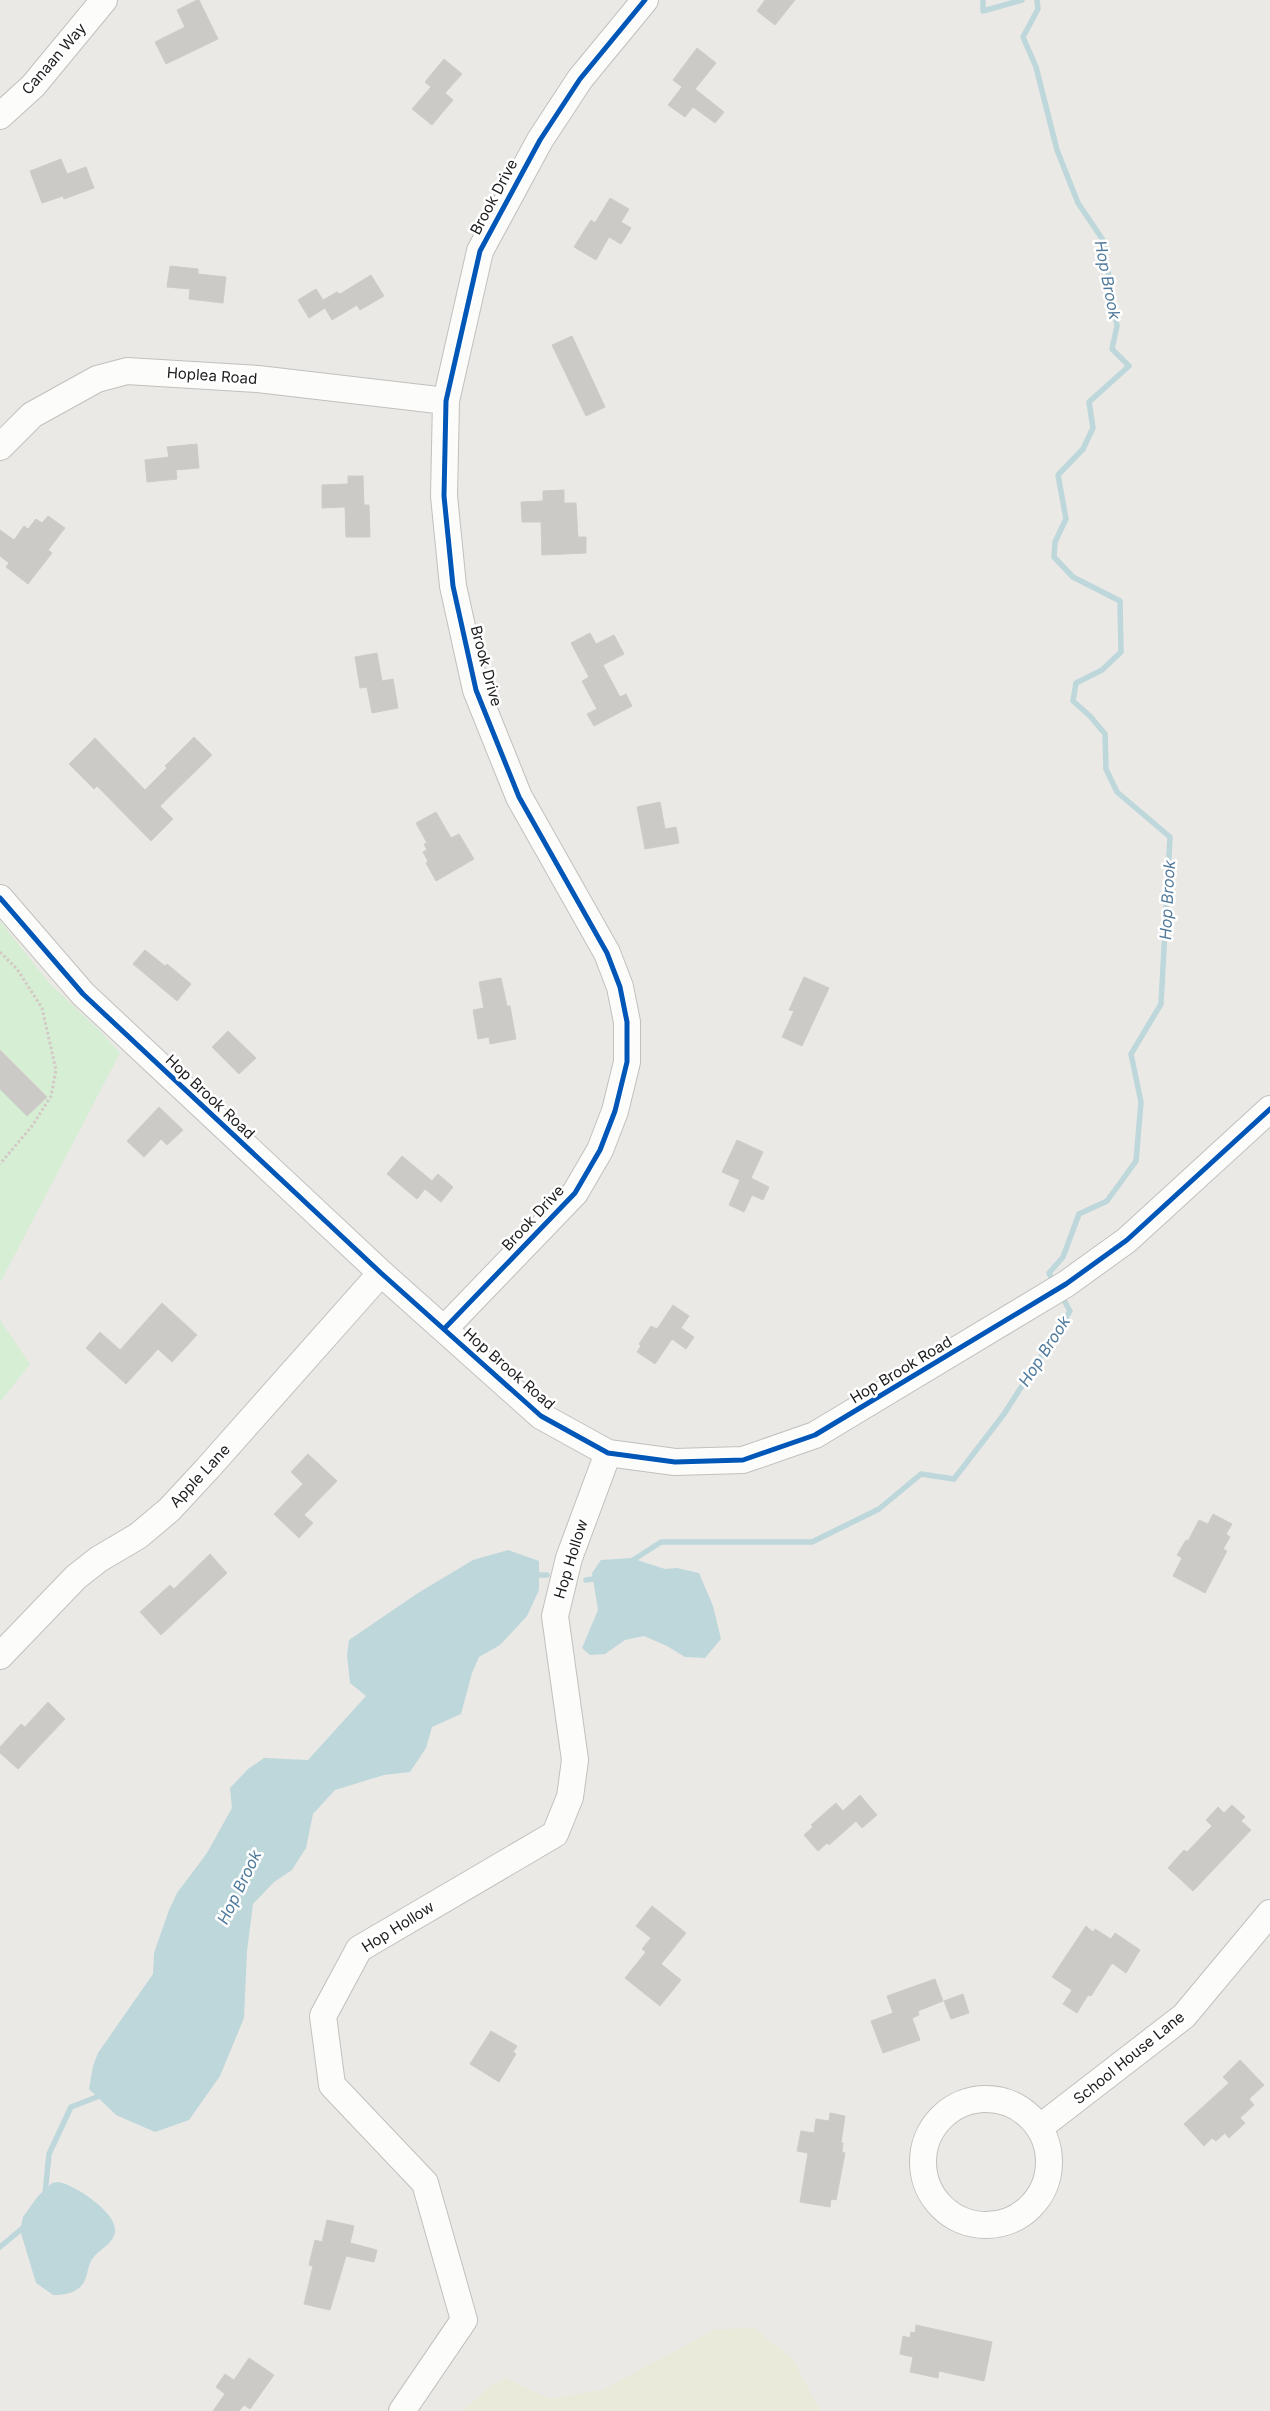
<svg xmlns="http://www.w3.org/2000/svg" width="1270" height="2411" viewBox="0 0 1270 2411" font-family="Inter,sans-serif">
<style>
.farmland{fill:#eaeada}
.park{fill:#d6eed4}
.water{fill:#bdd7db}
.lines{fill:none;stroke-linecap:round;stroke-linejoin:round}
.stream{stroke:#bdd7db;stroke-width:5.5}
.building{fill:#cccac7;stroke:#cecbc8}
.minor-casing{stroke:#c1c0be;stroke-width:28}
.path{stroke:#d4c8c7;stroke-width:3;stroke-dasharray:2.5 2.5;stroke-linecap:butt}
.minor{stroke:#fcfcfb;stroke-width:26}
.cycleway-casing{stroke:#fff;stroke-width:8}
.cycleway{stroke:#0057b8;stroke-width:5}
.labels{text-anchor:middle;stroke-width:5;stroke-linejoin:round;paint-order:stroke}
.street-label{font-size:15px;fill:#1d1d1d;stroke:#fff}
.water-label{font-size:16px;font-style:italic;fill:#517a9b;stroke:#fff}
</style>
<rect width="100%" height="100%" fill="#ebe9e6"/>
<path class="farmland" d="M 754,2328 L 793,2359 L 820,2411 L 461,2411 L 492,2385 L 506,2378 L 550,2399 L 602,2390 L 716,2329 Z"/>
<path class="park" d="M 0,921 L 51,985 L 99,1030 L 120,1053 L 0,1283 Z
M 0,1320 L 30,1364 L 0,1402 Z"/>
<path class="water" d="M 508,1550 L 539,1561 L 539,1590 L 527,1616 L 500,1645 L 479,1657 L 472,1673 L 461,1714 L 432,1727 L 426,1748 L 410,1772 L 384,1775 L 335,1790 L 313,1814 L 306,1848 L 292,1870 L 274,1882 L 253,1904 L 247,1951 L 244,2018 L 220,2076 L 189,2120 L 155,2132 L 116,2115 L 89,2089 L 93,2066 L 98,2053 L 153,1974 L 154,1953 L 169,1910 L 177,1893 L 207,1853 L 232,1808 L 230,1788 L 248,1769 L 264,1758 L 308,1760 L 366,1696 L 350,1683 L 347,1655 L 349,1640 L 418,1593 L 473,1560 Z
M 631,1558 L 665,1569 L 677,1568 L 699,1573 L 713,1606 L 721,1639 L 705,1658 L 685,1657 L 667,1646 L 644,1636 L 625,1640 L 605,1654 L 590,1655 L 582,1648 L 598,1610 L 592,1573 L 601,1560 Z
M 58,2182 C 74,2184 118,2213 115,2232 C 113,2245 97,2250 91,2261 C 86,2271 88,2281 79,2288 C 72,2294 62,2295 53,2295 L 36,2283 L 20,2230 L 23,2217 L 38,2196 L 52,2183 Z"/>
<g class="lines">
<path class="stream" d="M 983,0 L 983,11 L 1022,0
M 1037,0 L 1038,9 L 1023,37 L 1036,67 L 1057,150 L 1078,203 L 1103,240 L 1117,326 L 1112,349 L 1129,366 L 1089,402 L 1093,428 L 1083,449 L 1058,475 L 1066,519 L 1055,542 L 1054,557 L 1073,577 L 1120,601 L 1121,652 L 1102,670 L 1076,683 L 1073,701 L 1090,716 L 1105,734 L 1106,769 L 1117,792 L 1170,837 L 1161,1004 L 1131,1054 L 1141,1102 L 1136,1161 L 1107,1201 L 1079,1214 L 1063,1257 L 1049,1273 L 1054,1283
M 630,1562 L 661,1542 L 812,1542 L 879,1509 L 921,1474 L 954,1479 L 1004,1414 L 1070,1311 L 1061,1295
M 534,1575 L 547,1575
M 586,1580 L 600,1578
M 45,2194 L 49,2154 L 71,2107 L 102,2095
M 0,2247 L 24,2227"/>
</g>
<path class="building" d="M 197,0 L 199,0 L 218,39 L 166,64 L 155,42 L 185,27 L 177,10 Z
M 765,0 L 795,0 L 775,25 L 757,11 Z
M 697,48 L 716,63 L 695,89 L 724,112 L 715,123 L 693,107 L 685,117 L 668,105 L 682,87 L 673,80 Z
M 444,59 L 462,74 L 445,93 L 453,100 L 432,125 L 412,109 L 431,87 L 425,82 Z
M 61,159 L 67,174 L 86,167 L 94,188 L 64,199 L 63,196 L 42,203 L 30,171 Z
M 610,198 L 629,209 L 621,222 L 631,228 L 621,244 L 609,237 L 596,260 L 574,247 L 591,220 L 595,223 Z
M 170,266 L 198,269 L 198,274 L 226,277 L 223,303 L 189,299 L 190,289 L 167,287 Z
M 371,275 L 384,296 L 360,310 L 357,305 L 332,320 L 325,308 L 309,318 L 298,300 L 316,289 L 323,300 L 337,292 L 340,294 Z
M 572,336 L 605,407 L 586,416 L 552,345 Z
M 197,444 L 199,468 L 176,470 L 177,479 L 147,482 L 145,460 L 169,457 L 167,447 Z
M 348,476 L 363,476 L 364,505 L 369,505 L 370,537 L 346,537 L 345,507 L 322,508 L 322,485 L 348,484 Z
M 564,490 L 564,503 L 576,503 L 578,537 L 586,537 L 586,553 L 542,555 L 541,522 L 522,522 L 521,502 L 543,501 L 543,491 Z
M 48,516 L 65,528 L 48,550 L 52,553 L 28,584 L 6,567 L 9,563 L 0,556 L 0,530 L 14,540 L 24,526 L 28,529 L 36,519 L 42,523 Z
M 590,633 L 596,644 L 614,635 L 624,654 L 603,665 L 620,697 L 626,694 L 632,706 L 594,726 L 587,714 L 597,709 L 582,681 L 589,677 L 571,643 Z
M 377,653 L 382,681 L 393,679 L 398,708 L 372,713 L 367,687 L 360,688 L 355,657 Z
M 194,737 L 212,755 L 160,806 L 173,819 L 151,841 L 97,786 L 94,789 L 69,764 L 95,738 L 145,790 L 167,768 L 165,766 Z
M 660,802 L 665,829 L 676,827 L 679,843 L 645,849 L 637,807 Z
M 436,812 L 451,838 L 459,834 L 474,859 L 436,881 L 426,863 L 428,861 L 423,852 L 427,850 L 424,844 L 427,843 L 416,823 Z
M 145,950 L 165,966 L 167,964 L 191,984 L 177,1001 L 133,964 Z
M 804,977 L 829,988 L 802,1046 L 782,1037 L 794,1011 L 789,1010 Z
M 501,978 L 507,1006 L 510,1006 L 516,1039 L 490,1044 L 489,1037 L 478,1039 L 473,1010 L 484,1008 L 479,982 Z
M 228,1031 L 256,1058 L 239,1074 L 212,1047 Z
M 0,1050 L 47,1097 L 27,1116 L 0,1089 Z
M 159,1107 L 183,1130 L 167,1145 L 161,1139 L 144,1157 L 127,1141 Z
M 737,1140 L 763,1152 L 751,1178 L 769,1187 L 763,1200 L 752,1195 L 744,1212 L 729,1205 L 740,1180 L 722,1172 Z
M 402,1156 L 432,1181 L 430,1183 L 438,1174 L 453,1187 L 441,1202 L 425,1189 L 417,1199 L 387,1174 Z
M 162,1303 L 197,1335 L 172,1362 L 158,1349 L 126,1384 L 86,1348 L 100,1332 L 120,1350 Z
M 673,1305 L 689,1316 L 681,1328 L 694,1337 L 686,1349 L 672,1339 L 655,1364 L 637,1352 L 641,1346 L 639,1344 L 651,1326 L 657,1329 Z
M 308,1454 L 337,1481 L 304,1515 L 313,1523 L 299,1538 L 274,1514 L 303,1484 L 291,1472 Z
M 1213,1514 L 1232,1524 L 1226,1534 L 1230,1537 L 1223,1549 L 1227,1551 L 1205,1593 L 1173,1576 L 1182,1558 L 1177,1555 L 1186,1540 L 1188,1541 L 1199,1520 L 1208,1524 Z
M 210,1554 L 227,1573 L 161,1635 L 140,1612 L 170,1585 L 174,1589 Z
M 48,1702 L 65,1719 L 18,1769 L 0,1753 L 0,1747 L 21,1724 L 25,1727 Z
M 860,1795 L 877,1815 L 862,1828 L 856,1821 L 829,1845 L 827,1843 L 818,1851 L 804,1835 L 813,1827 L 811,1825 L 836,1803 L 843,1811 Z
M 1232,1805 L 1245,1817 L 1241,1821 L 1251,1830 L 1193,1891 L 1168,1868 L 1184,1850 L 1187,1852 L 1212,1826 L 1206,1820 L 1218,1807 L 1224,1813 Z
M 652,1906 L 686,1933 L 661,1964 L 681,1980 L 660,2006 L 625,1978 L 646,1952 L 642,1949 L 651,1938 L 636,1926 Z
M 1086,1926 L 1093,1932 L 1095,1929 L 1111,1939 L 1115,1933 L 1140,1950 L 1126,1973 L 1112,1963 L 1091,1996 L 1088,1995 L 1077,2013 L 1063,2004 L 1072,1990 L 1052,1977 Z
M 935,1979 L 943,2001 L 918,2011 L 919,2015 L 912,2018 L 920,2040 L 883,2053 L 871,2021 L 893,2013 L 887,1996 Z
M 963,1994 L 969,2013 L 951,2019 L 944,2001 Z
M 491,2031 L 517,2046 L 513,2052 L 516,2054 L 499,2082 L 470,2064 Z
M 1240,2060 L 1264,2085 L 1249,2099 L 1254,2105 L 1240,2118 L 1245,2123 L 1229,2138 L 1225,2133 L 1216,2141 L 1212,2138 L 1204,2146 L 1184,2124 L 1229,2083 L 1223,2077 Z
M 830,2113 L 845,2116 L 841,2143 L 843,2143 L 842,2152 L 845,2153 L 836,2200 L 831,2199 L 830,2207 L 800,2202 L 808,2153 L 797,2151 L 801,2131 L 814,2133 L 816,2119 L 829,2121 Z
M 327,2220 L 354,2226 L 350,2243 L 377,2250 L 374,2262 L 346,2256 L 330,2310 L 304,2304 L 313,2266 L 309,2265 L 315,2240 L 322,2242 Z
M 916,2325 L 992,2342 L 984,2381 L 939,2371 L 938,2378 L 910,2372 L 913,2357 L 900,2354 L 903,2336 L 910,2338 L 911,2332 L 915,2333 Z
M 249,2358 L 274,2375 L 250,2409 L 244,2405 L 239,2411 L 213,2411 L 225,2394 L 216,2387 L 225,2374 L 234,2380 Z"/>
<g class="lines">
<g class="minor-casing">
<path id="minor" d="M 0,116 L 33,86 L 104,0
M 0,447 L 32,415 L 97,379 L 127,371 L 258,379 L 446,401
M 0,898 L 83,994 L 381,1273 L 541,1416 L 608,1453 L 675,1462 L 743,1460 L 815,1435 L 1066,1284 L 1127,1240 L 1270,1109
M 444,1329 L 575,1193 L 600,1150 L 615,1111 L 627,1062 L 627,1022 L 620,987 L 607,953 L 519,797 L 476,690 L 453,586 L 444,496 L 446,401 L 480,251 L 540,140 L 580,79 L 645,0
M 0,1656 L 76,1577 L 99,1559 L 138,1536 L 169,1510 L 208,1468 L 381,1273
M923 2162a63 63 0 1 1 126 0a63 63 0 1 1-126 0Z
M 1039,2128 L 1184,2016 L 1270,1913
M 402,2411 L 464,2320 L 425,2183 L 332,2085 L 323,2016 L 359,1949 L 555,1834 L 570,1797 L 575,1760 L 555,1616 L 569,1558 L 608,1453"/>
</g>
<path class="path" d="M 0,952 L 17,969 L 42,1008 L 56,1070 L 51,1096 L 32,1126 L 0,1164"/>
<use href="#minor" class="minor"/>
<g class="cycleway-casing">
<path id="cycleway" d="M 0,898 L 83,994 L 381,1273 L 541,1416 L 608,1453 L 675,1462 L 743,1460 L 815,1435 L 1066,1284 L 1127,1240 L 1270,1109
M 444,1329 L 575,1193 L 600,1150 L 615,1111 L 627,1062 L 627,1022 L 620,987 L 607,953 L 519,797 L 476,690 L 453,586 L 444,496 L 446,401 L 480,251 L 540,140 L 580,79 L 645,0"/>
</g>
<use href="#cycleway" class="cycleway"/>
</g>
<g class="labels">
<g class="street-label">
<text transform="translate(54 59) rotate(-49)" y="5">Canaan Way</text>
<text transform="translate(494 197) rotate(-62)" y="5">Brook Drive</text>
<text transform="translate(212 376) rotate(4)" y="5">Hoplea Road</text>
<text transform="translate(486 666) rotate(75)" y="5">Brook Drive</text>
<text transform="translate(210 1097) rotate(43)" y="5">Hop Brook Road</text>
<text transform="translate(533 1218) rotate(-47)" y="5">Brook Drive</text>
<text transform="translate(509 1369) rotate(41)" y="5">Hop Brook Road</text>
<text transform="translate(901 1370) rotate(-31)" y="5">Hop Brook Road</text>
<text transform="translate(200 1476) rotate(-47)" y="5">Apple Lane</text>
<text transform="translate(571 1559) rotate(-73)" y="5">Hop Hollow</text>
<text transform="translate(398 1927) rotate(-32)" y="5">Hop Hollow</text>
<text transform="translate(1129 2058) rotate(-39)" y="5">School House Lane</text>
</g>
<g class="water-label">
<text transform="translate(1108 280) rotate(79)" y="6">Hop Brook</text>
<text transform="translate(1167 900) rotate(-87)" y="6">Hop Brook</text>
<text transform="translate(1044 1351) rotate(-57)" y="6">Hop Brook</text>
<text transform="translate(239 1887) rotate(-64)" y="6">Hop Brook</text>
</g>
</g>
</svg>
